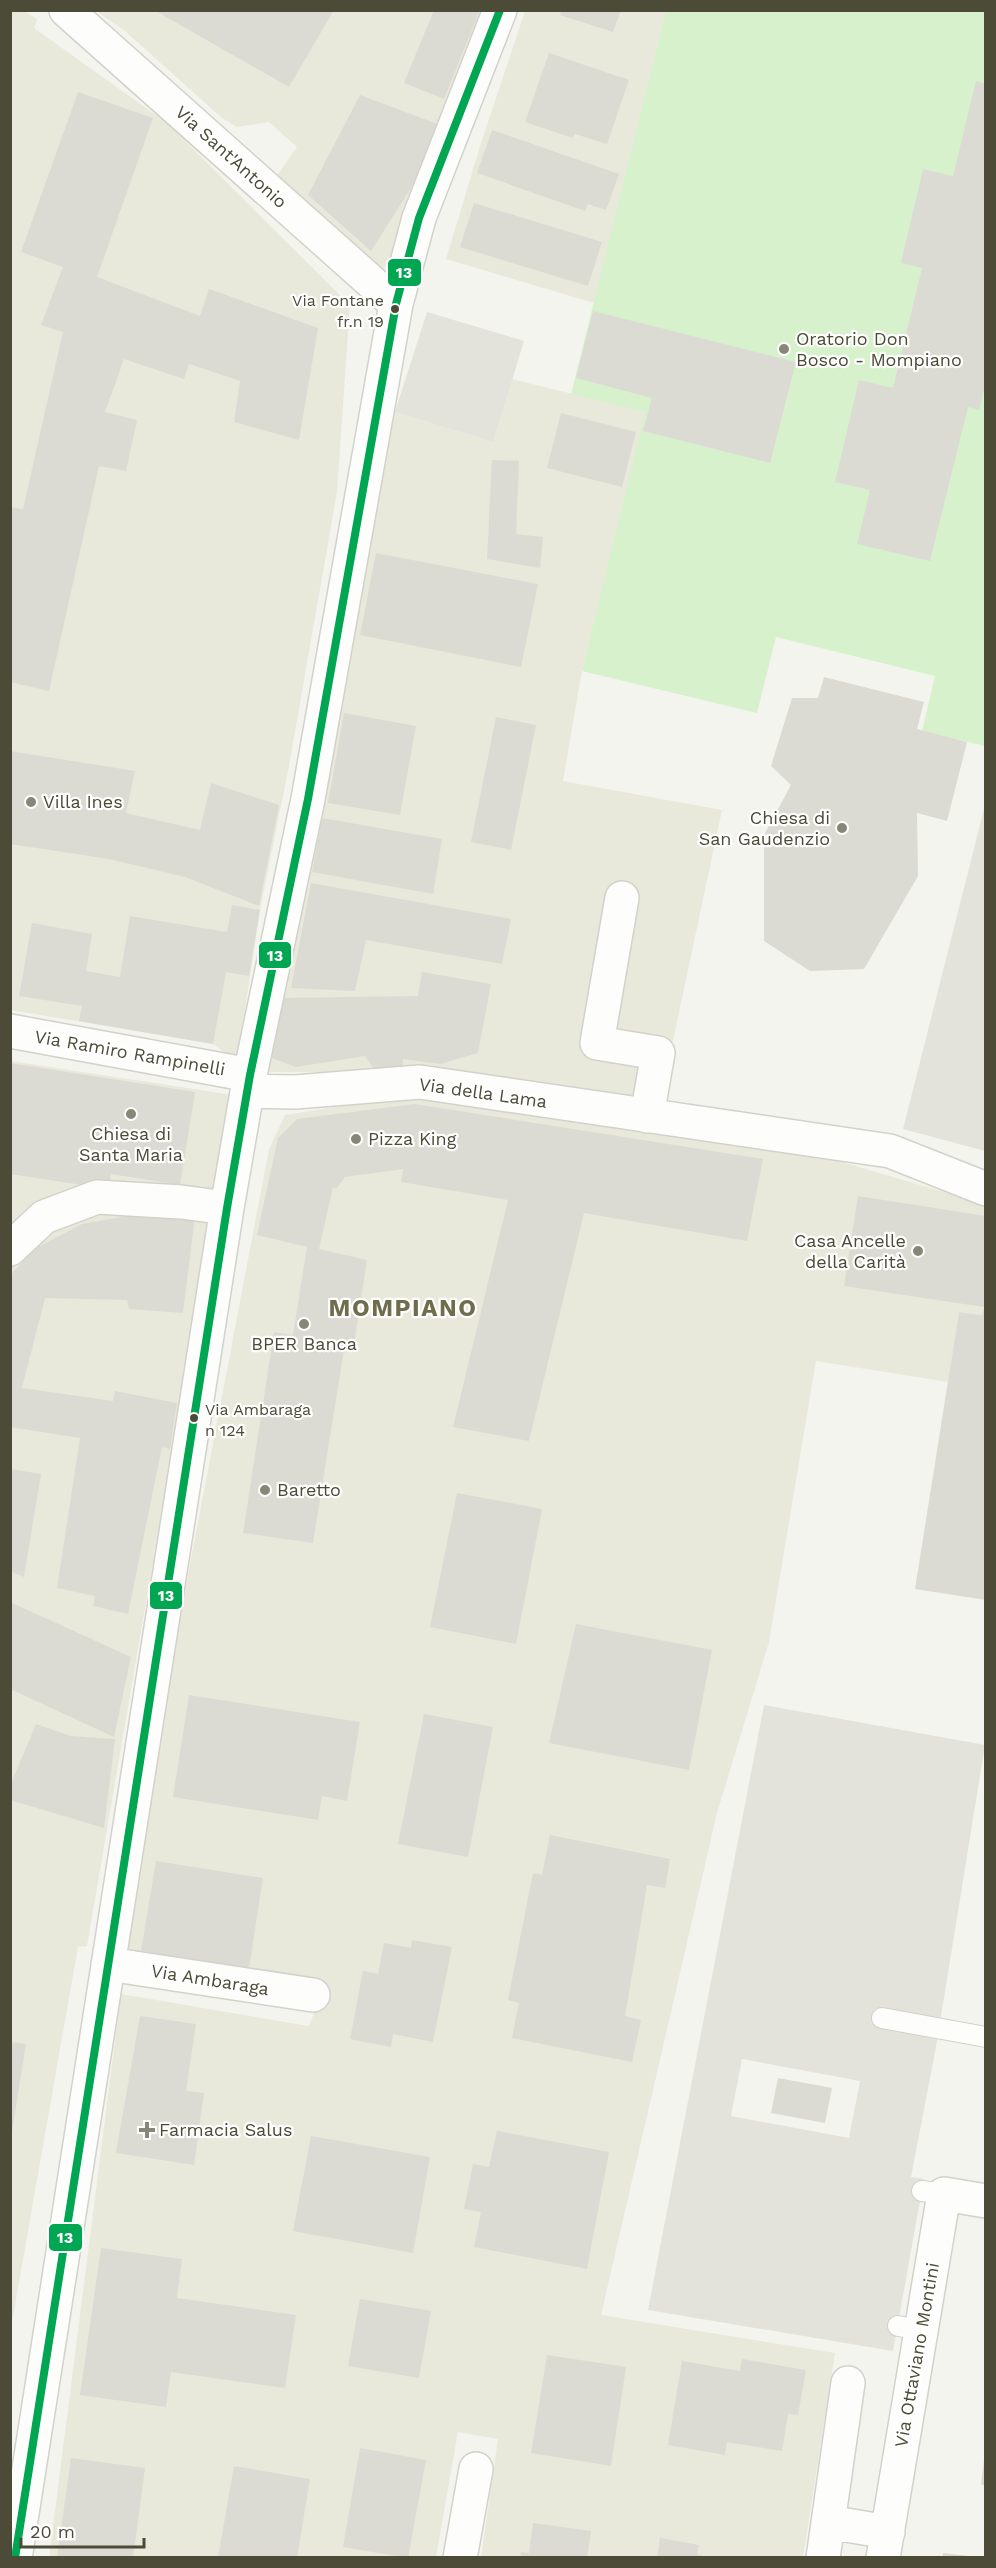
<svg xmlns="http://www.w3.org/2000/svg" width="996" height="2568" viewBox="0 0 996 2568" font-family="'Work Sans',sans-serif">
<style>
.residential{fill:#e8e8db}
.green{fill:#d7f1cc}
.parking{fill:#e3e3dc;fill-rule:evenodd}
.building{fill:#dbdbd3}
.lines{fill:none;stroke-linecap:round;stroke-linejoin:round}
.lane-casing{stroke:#d2d2cb;stroke-width:22}
.street-casing{stroke:#d2d2cb;stroke-width:36}
.lane{stroke:#fdfdfc;stroke-width:20}
.street{stroke:#fdfdfc;stroke-width:33}
.bus-1-casing{stroke:#fff;stroke-width:12}
.bus-1{stroke:#00a651;stroke-width:8}
.bus-dot{fill:#4c4b37;stroke:#fff;stroke-width:2}
.poi-dot{fill:#878677;stroke:#fff;stroke-width:2}
.labels{text-anchor:middle;stroke-width:4.5;stroke-linejoin:round;paint-order:stroke}
.bus-label{font-size:16px;fill:#4c4b37;stroke:#fff;text-anchor:end}
.street-label{font-size:18px;fill:#4c4b37;stroke:#fff}
.poi-label{font-size:18px;fill:#4c4b37;stroke:#fff;text-anchor:start}
.district-label{font-size:24px;font-weight:bold;letter-spacing:1.5px;fill:#706d4d;stroke:#fff}
.line-badge{stroke:#fff;stroke-width:2}
.badge-label{font-size:16px;text-anchor:middle;font-weight:bold;fill:#fff}
</style>
<rect width="100%" height="100%" fill="#f4f4ee"/>
<path class="residential" d="M 10,11 L 24,11 L 37,19 L 34,28 L 167,123 L 350,305 L 337,492 L 289,766 L 260,910 L 237,1062 L 213,1044 L 11,1010 Z
M 96,11 L 491,11 L 447,144 L 383,271 L 276,177 L 297,147 L 269,122 L 237,127 L 222,118 L 125,31 Z
M 525,11 L 666,11 L 594,303 L 446,259 L 482,140 Z
M 512,379 L 646,412 L 582,671 L 563,781 L 722,810 L 658,1111 L 376,1072 L 266,1072 L 395,412 L 493,442 Z
M 11,1061 L 233,1095 L 87,1946 L 78,1947 L 11,2328 Z
M 418,1094 L 798,1149 L 985,1204 L 986,1294 L 982,1315 L 959,1312 L 948,1382 L 816,1361 L 769,1642 L 717,1813 L 601,2315 L 835,2353 L 803,2557 L 481,2557 L 498,2439 L 458,2432 L 436,2557 L 49,2558 L 121,1994 L 309,2026 L 323,1990 L 116,1954 L 269,1149 L 285,1115 Z"/>
<path class="green" d="M 666,11 L 985,11 L 985,746 L 922,731 L 935,676 L 776,637 L 757,713 L 582,671 L 645,412 L 571,394 Z"/>
<path class="parking" d="M 427,312 L 524,341 L 493,442 L 395,412 Z
M 985,805 L 986,1150 L 985,1151 L 903,1129 Z
M 764,1705 L 985,1745 L 936,2047 L 911,2177 L 924,2179 L 893,2351 L 648,2310 ZM 742,2059 L 860,2081 L 849,2138 L 731,2116 Z"/>
<path class="building" d="M 154,10 L 334,10 L 289,87 Z
M 434,10 L 480,10 L 444,99 L 404,83 Z
M 562,10 L 621,10 L 613,32 L 560,15 Z
M 549,53 L 629,80 L 607,144 L 575,134 L 573,138 L 525,122 Z
M 976,81 L 986,84 L 986,381 L 979,410 L 968,407 L 930,561 L 857,544 L 870,490 L 835,482 L 859,380 L 893,388 L 922,268 L 901,263 L 923,169 L 953,176 Z
M 78,92 L 153,118 L 97,277 L 200,316 L 209,289 L 318,328 L 299,440 L 234,422 L 240,381 L 189,364 L 184,379 L 124,359 L 105,412 L 137,420 L 126,471 L 99,466 L 49,691 L 10,682 L 10,507 L 23,509 L 63,332 L 41,325 L 63,267 L 21,252 Z
M 360,95 L 440,125 L 411,188 L 371,251 L 308,195 Z
M 492,130 L 619,174 L 606,210 L 588,204 L 585,211 L 477,173 Z
M 474,203 L 602,242 L 588,286 L 460,247 Z
M 593,311 L 796,362 L 770,463 L 643,431 L 652,398 L 576,378 Z
M 561,413 L 636,432 L 622,487 L 547,468 Z
M 492,460 L 519,461 L 516,534 L 543,537 L 540,568 L 487,559 Z
M 376,553 L 538,584 L 521,667 L 360,635 Z
M 824,677 L 924,702 L 917,729 L 967,742 L 947,821 L 917,813 L 918,876 L 864,969 L 810,971 L 764,941 L 764,835 L 791,785 L 771,766 L 792,698 L 818,698 Z
M 344,713 L 416,726 L 400,815 L 328,803 Z
M 496,717 L 536,725 L 511,850 L 471,842 Z
M 10,751 L 135,771 L 126,813 L 200,830 L 211,783 L 279,805 L 259,906 L 185,877 L 109,859 L 10,844 Z
M 322,818 L 442,839 L 433,894 L 312,872 Z
M 311,883 L 511,919 L 502,964 L 366,940 L 355,991 L 291,988 Z
M 232,905 L 260,910 L 249,976 L 226,972 L 213,1044 L 79,1021 L 82,1006 L 19,996 L 32,923 L 92,934 L 86,971 L 120,977 L 130,916 L 227,932 Z
M 422,972 L 491,984 L 478,1053 L 440,1064 L 403,1059 L 402,1071 L 376,1072 L 365,1056 L 296,1067 L 272,1058 L 282,998 L 418,996 Z
M 10,1063 L 195,1092 L 180,1185 L 111,1174 L 109,1189 L 10,1174 Z
M 415,1104 L 763,1159 L 747,1241 L 584,1213 L 529,1441 L 453,1427 L 508,1200 L 401,1182 L 403,1169 L 345,1177 L 336,1189 L 333,1187 L 319,1249 L 367,1260 L 354,1345 L 345,1343 L 313,1543 L 243,1533 L 274,1332 L 293,1335 L 307,1247 L 257,1235 L 278,1138 L 297,1119 Z
M 858,1196 L 986,1216 L 986,1600 L 915,1589 L 959,1312 L 982,1315 L 984,1307 L 844,1286 Z
M 139,1214 L 195,1217 L 183,1313 L 129,1309 L 127,1300 L 45,1298 L 22,1388 L 113,1401 L 115,1391 L 177,1403 L 170,1449 L 162,1447 L 128,1614 L 93,1606 L 95,1596 L 57,1588 L 80,1438 L 10,1427 L 10,1282 L 13,1272 L 36,1248 L 82,1224 Z
M 10,1469 L 41,1474 L 24,1577 L 10,1571 Z
M 457,1493 L 542,1509 L 516,1644 L 430,1627 Z
M 10,1602 L 131,1657 L 114,1737 L 10,1689 Z
M 576,1624 L 712,1650 L 689,1770 L 549,1743 Z
M 189,1695 L 360,1722 L 347,1801 L 322,1796 L 318,1820 L 173,1797 Z
M 424,1714 L 493,1727 L 468,1857 L 398,1844 Z
M 36,1724 L 71,1736 L 115,1739 L 104,1828 L 10,1800 L 10,1786 Z
M 550,1835 L 670,1859 L 665,1888 L 647,1885 L 625,2016 L 641,2020 L 632,2062 L 512,2038 L 519,2003 L 508,2000 L 533,1873 L 542,1875 Z
M 156,1861 L 263,1878 L 249,1968 L 141,1951 Z
M 412,1940 L 452,1947 L 433,2042 L 393,2034 L 391,2047 L 350,2039 L 363,1971 L 378,1974 L 384,1943 L 411,1948 Z
M 140,2016 L 196,2024 L 186,2091 L 204,2093 L 194,2165 L 116,2153 Z
M 10,2042 L 26,2044 L 12,2132 L 10,2132 Z
M 778,2078 L 832,2088 L 825,2123 L 771,2113 Z
M 497,2131 L 609,2152 L 587,2269 L 474,2247 L 481,2212 L 464,2209 L 473,2164 L 489,2167 Z
M 311,2136 L 430,2157 L 413,2253 L 293,2231 Z
M 101,2248 L 182,2259 L 177,2298 L 296,2315 L 285,2388 L 171,2372 L 166,2407 L 80,2395 Z
M 360,2299 L 431,2311 L 419,2378 L 348,2366 Z
M 547,2355 L 626,2367 L 611,2466 L 531,2453 Z
M 742,2359 L 806,2370 L 798,2415 L 788,2414 L 782,2451 L 727,2442 L 725,2455 L 668,2445 L 682,2361 L 740,2371 Z
M 360,2448 L 426,2460 L 408,2558 L 343,2547 Z
M 71,2458 L 145,2468 L 133,2558 L 57,2558 Z
M 984,2460 L 986,2460 L 986,2485 L 981,2485 Z
M 234,2466 L 310,2479 L 297,2558 L 218,2558 Z
M 533,2523 L 591,2531 L 587,2558 L 520,2558 L 521,2552 L 529,2553 Z
M 660,2538 L 699,2545 L 697,2554 L 707,2558 L 657,2558 Z
M 943,2553 L 970,2556 L 970,2558 L 943,2558 Z"/>
<g class="lines">
<g class="lane-casing">
<path id="lane" d="M 882,2018 L 986,2037
M 922,2191 L 944,2194
M 898,2326 L 922,2330"/>
</g>
<g class="street-casing">
<path id="street" d="M 66,10 L 396,304
M 622,898 L 597,1043 L 658,1053 L 647,1116
M 10,1031 L 250,1075
M 247,1091 L 295,1092 L 420,1082 L 890,1151 L 986,1189
M 10,1249 L 44,1217 L 97,1197 L 181,1202 L 227,1208
M 108,1964 L 313,1995
M 828,2522 L 888,2532
M 15,2558 L 227,1208 L 250,1075 L 308,799 L 396,304 L 419,218 L 500,10
M 460,2558 L 476,2469
M 823,2558 L 848,2383
M 883,2558 L 944,2194 L 986,2201"/>
</g>
<use href="#lane" class="lane"/>
<use href="#street" class="street"/>
<g class="bus-1-casing">
<path id="bus-1" d="M 15,2558 L 227,1208 L 250,1075 L 308,799 L 396,304 L 419,218 L 500,10"/>
</g>
<use href="#bus-1" class="bus-1"/>
</g>
<g class="bus-dot">
<circle cx="395" cy="309" r="5"/>
<circle cx="194" cy="1418" r="5"/>
</g>
<g class="poi-dot">
<circle cx="784" cy="349" r="6"/>
<circle cx="31" cy="802" r="6"/>
<circle cx="842" cy="828" r="6"/>
<circle cx="131" cy="1114" r="6"/>
<circle cx="356" cy="1139" r="6"/>
<circle cx="918" cy="1251" r="6"/>
<circle cx="304" cy="1324" r="6"/>
<circle cx="265" cy="1490" r="6"/>
<path d="M144 2121h6v6h6v6h-6v6h-6v-6h-6v-6h6z"/>
</g>
<g class="labels">
<g class="bus-label">
<text x="384" y="306">Via Fontane<tspan x="384" dy="21">fr.n 19</tspan></text>
<text x="205" y="1415" text-anchor="start">Via Ambaraga<tspan x="205" dy="21">n 124</tspan></text>
</g>
<g class="street-label">
<text transform="translate(231 157) rotate(42)" y="6">Via Sant'Antonio</text>
<text transform="translate(130 1053) rotate(10)" y="6">Via Ramiro Rampinelli</text>
<text transform="translate(483 1093) rotate(8)" y="6">Via della Lama</text>
<text transform="translate(210 1980) rotate(9)" y="6">Via Ambaraga</text>
<text transform="translate(917 2355) rotate(-80)" y="6">Via Ottaviano Montini</text>
</g>
<g class="poi-label">
<text x="796" y="345">Oratorio Don<tspan x="796" dy="21">Bosco - Mompiano</tspan></text>
<text x="43" y="808">Villa Ines</text>
<text x="830" y="824" text-anchor="end">Chiesa di<tspan x="830" dy="21">San Gaudenzio</tspan></text>
<text x="131" y="1140" text-anchor="middle">Chiesa di<tspan x="131" dy="21">Santa Maria</tspan></text>
<text x="368" y="1145">Pizza King</text>
<text x="906" y="1247" text-anchor="end">Casa Ancelle<tspan x="906" dy="21">della Carità</tspan></text>
<text x="304" y="1350" text-anchor="middle">BPER Banca</text>
<text x="277" y="1496">Baretto</text>
<text x="159" y="2136">Farmacia Salus</text>
</g>
<g class="district-label">
<text x="403" y="1316">MOMPIANO</text>
</g>
</g>
<g class="line-badge">
<rect x="387" y="258" width="35" height="29" rx="6" fill="#00a651"/>
<rect x="258" y="941" width="34" height="28" rx="6" fill="#00a651"/>
<rect x="149" y="1581" width="34" height="29" rx="6" fill="#00a651"/>
<rect x="48" y="2223" width="35" height="29" rx="6" fill="#00a651"/>
</g>
<g class="badge-label">
<text x="404" y="278">13</text>
<text x="275" y="961">13</text>
<text x="166" y="1601">13</text>
<text x="65" y="2243">13</text>
</g>
<rect width="996" height="2568" fill="none" stroke="#4c4b37" stroke-width="24"/>
<path d="M21 2538v9h123v-9" fill="none" stroke="#4c4b37" stroke-width="3"/>
<text x="30" y="2538" font-size="18" fill="#4c4b37" stroke="#ffffff" stroke-width="4.5" paint-order="stroke">20 m</text>
</svg>
